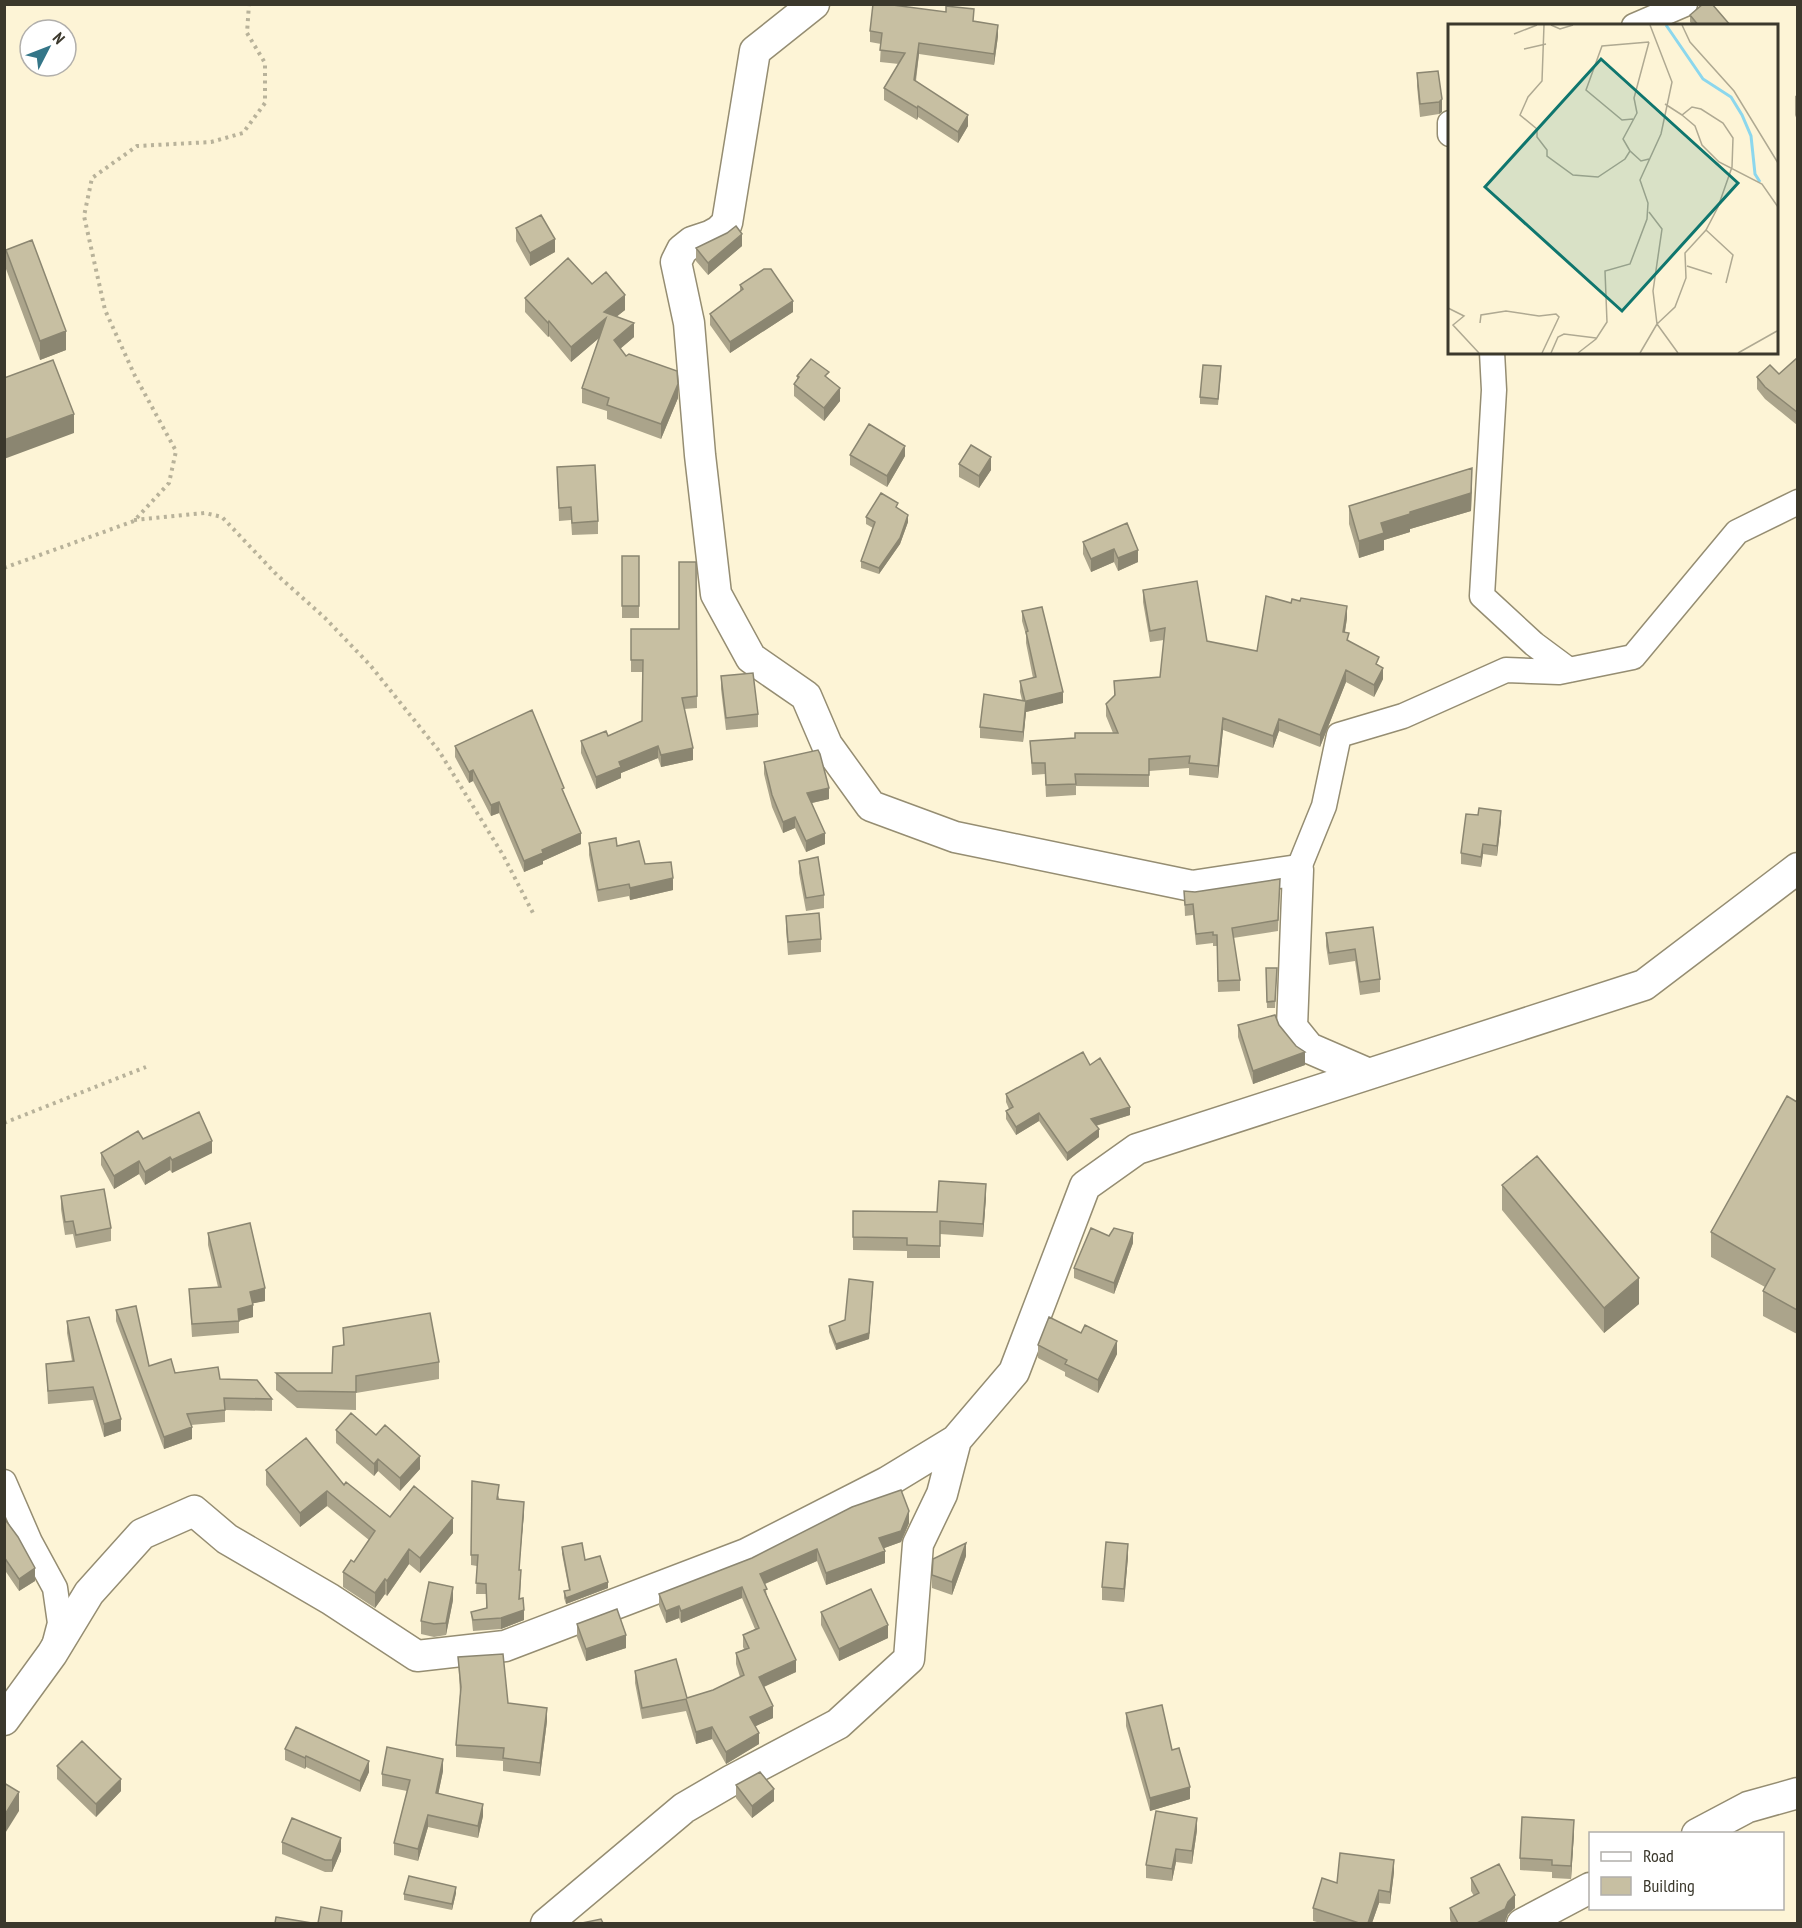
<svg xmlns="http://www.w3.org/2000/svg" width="1802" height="1928" viewBox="0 0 1802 1928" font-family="'PT Sans Narrow',sans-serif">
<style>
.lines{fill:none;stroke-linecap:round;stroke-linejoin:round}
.minor-casing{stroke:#958d72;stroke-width:27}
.tertiary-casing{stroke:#958d72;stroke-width:33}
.path{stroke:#b8b29a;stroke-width:4;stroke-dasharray:3 4.5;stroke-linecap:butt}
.minor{stroke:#fff;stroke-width:24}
.tertiary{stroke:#fff;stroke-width:30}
.wall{fill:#aba48b}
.shaded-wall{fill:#8b8671}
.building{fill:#c7bfa2;stroke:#8b8671;stroke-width:1.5}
.inset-river{fill:none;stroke:#8cd7ed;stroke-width:3}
.inset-road{fill:none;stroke:#afa992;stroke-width:1.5}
.view{fill:#0f766e;fill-opacity:0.15;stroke:#0f766e;stroke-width:3}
.inset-edge{fill:none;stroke:#3b382c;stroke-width:3}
</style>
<rect width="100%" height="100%" fill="#fdf4d6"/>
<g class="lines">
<g class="minor-casing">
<path id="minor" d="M 1634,26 L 1685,4
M 1450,123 L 1450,134
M 1492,352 L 1494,390 L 1482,596 L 1534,644 L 1569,670
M 1298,870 L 1324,806 L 1339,735 L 1403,716 L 1506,670 L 1559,672 L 1633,657 L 1737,532 L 1798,502
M 4,1482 L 30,1542 L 55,1588 L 60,1623 L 54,1646"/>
</g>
<g class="tertiary-casing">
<path id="tertiary" d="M 814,4 L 755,51 L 727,223 L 719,231 L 710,236 L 692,242 L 682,250 L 676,262 L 689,323 L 700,455 L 716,594 L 751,658 L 806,696 L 827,745 L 871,806 L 955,837 L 1192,886 L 1298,870 L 1292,1027 L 1309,1048 L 1369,1074
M 4,1720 L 52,1654 L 89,1593 L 142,1534 L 194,1511 L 227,1539 L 330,1599 L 417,1656 L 505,1646 L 746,1554 L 887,1482 L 956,1440 L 1014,1372 L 1085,1186 L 1137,1149 L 1644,985 L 1798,868
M 1697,1834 L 1748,1807 L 1798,1793
M 546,1924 L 684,1808 L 732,1780 L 838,1724 L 909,1659 L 918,1544 L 942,1494 L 956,1440
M 1522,1924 L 1590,1888"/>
</g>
<path class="path" d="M 134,520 L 205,513 L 222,517 L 277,575 L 325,618 L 370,665 L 439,751 L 503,855 L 533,913
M 4,568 L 134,521 L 169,483 L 176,451 L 135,376 L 105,310 L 84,216 L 92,178 L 137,146 L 211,142 L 243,133 L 265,103 L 265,63 L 247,33 L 249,4
M 4,1123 L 146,1067"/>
<use href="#minor" class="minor"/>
<use href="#tertiary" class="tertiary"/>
</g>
<path class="wall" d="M 1690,15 L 1731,26 L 1694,26 L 1690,22 Z
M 974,21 L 998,36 L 994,65 L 919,54 L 916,81 L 968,126 L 958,143 L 918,117 L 917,120 L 884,100 L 884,88 L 899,64 L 880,62 L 881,44 L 870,42 L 870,31 Z
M 1438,71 L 1442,112 L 1439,114 L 1420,117 L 1417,86 L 1417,73 Z
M 1797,95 L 1797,120 L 1795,115 L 1795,96 Z
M 516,228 L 555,252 L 530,266 L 516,241 Z
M 727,233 L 742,246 L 708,275 L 696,261 L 696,248 Z
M 6,250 L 66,350 L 40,360 L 6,269 Z
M 592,284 L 625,310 L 616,317 L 634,337 L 620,349 L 626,356 L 678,398 L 661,439 L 607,419 L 607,411 L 582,403 L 582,388 L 599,338 L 571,362 L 549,336 L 548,337 L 525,312 L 525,298 Z
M 740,285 L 793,312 L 730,353 L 710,325 L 710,314 L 740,292 Z
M 1797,358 L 1797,425 L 1765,399 L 1757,389 L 1757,377 L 1779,374 Z
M 1221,373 L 1218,405 L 1200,404 L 1200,397 Z
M 797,376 L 829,379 L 840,401 L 824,421 L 794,396 L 794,384 L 797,380 Z
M 850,455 L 905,456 L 887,487 L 850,465 Z
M 959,464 L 991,470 L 979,488 L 959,477 Z
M 557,467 L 598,521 L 598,534 L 572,535 L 571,520 L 559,521 Z
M 1472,485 L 1471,511 L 1410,529 L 1410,532 L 1384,540 L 1384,550 L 1359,558 L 1349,524 L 1349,506 Z
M 898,509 L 908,522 L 900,544 L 879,574 L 861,568 L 861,561 L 873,528 L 866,524 L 866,517 Z
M 1127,523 L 1138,562 L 1118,571 L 1114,562 L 1091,572 L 1083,554 L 1083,542 Z
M 622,556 L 639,556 L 639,618 L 622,618 Z
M 696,562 L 697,708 L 684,709 L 693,760 L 661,767 L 658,758 L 621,773 L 621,778 L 596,789 L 581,753 L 581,741 L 608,736 L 642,721 L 643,672 L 631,672 L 631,629 L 679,629 Z
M 1143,590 L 1207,641 L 1257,651 L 1347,618 L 1345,632 L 1349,641 L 1379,666 L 1383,679 L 1374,697 L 1346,682 L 1320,747 L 1279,731 L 1273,748 L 1223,730 L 1218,778 L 1189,775 L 1189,768 L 1149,771 L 1149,787 L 1076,786 L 1076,795 L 1046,797 L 1045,774 L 1032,775 L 1030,741 L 1075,738 L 1113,733 L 1106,716 L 1106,704 L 1114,696 L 1114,681 L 1160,677 L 1164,640 L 1150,642 L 1143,602 Z
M 1022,611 L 1063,703 L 1026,712 L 1023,742 L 980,738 L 980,727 L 1022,700 L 1020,692 L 1020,681 L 1033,678 L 1026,643 L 1026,635 L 1022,621 Z
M 721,676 L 758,714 L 758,727 L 726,730 L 721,689 Z
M 455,746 L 564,793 L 581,844 L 543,861 L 543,864 L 524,872 L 499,813 L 491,816 L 473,781 L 469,783 L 455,757 Z
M 764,762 L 829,799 L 812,803 L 825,844 L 806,852 L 795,828 L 783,833 L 772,807 L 764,774 Z
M 1478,815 L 1501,821 L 1497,856 L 1483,854 L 1481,867 L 1461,864 L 1461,853 Z
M 589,843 L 617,846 L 645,864 L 673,890 L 630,900 L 629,896 L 598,902 L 589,855 Z
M 799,861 L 824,895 L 824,908 L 806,911 L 799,873 Z
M 1280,879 L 1278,931 L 1233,938 L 1240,980 L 1240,991 L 1218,992 L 1217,946 L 1213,946 L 1213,943 L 1196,945 L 1193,915 L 1185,916 L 1184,891 L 1195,892 Z
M 786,916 L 821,939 L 821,952 L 788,955 L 786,929 Z
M 1373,927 L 1380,979 L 1380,992 L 1360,995 L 1355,961 L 1329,965 L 1326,946 L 1326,933 Z
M 1266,968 L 1277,968 L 1275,1008 L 1267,1008 Z
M 1238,1025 L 1279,1025 L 1305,1065 L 1253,1084 L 1238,1037 Z
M 1090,1065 L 1130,1115 L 1096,1126 L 1099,1137 L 1067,1161 L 1039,1121 L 1016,1135 L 1006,1119 L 1006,1111 L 1009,1109 L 1006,1102 L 1006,1094 Z
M 1797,1102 L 1797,1334 L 1763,1316 L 1763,1291 L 1765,1287 L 1711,1257 L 1711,1232 Z
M 143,1139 L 212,1153 L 172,1173 L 170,1170 L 145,1185 L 139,1174 L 114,1189 L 101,1165 L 101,1153 Z
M 1502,1185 L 1639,1304 L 1604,1333 L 1502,1210 Z
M 61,1196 L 111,1228 L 111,1241 L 76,1248 L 73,1234 L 65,1235 L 61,1209 Z
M 986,1197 L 983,1237 L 940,1234 L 940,1258 L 907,1258 L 907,1251 L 853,1250 L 853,1211 L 937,1212 Z
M 208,1233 L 265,1301 L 253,1303 L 253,1317 L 239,1321 L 239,1333 L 192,1337 L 189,1289 L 218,1287 L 208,1245 Z
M 1109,1236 L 1133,1243 L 1114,1294 L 1074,1278 L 1074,1268 Z
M 873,1288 L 869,1339 L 836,1350 L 829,1332 L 829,1326 L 845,1320 Z
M 116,1310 L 149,1366 L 175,1373 L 220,1379 L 272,1399 L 272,1411 L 225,1410 L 225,1422 L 191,1425 L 192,1439 L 164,1449 L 116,1321 Z
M 67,1321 L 121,1431 L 104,1437 L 93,1400 L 48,1404 L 46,1364 L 72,1361 L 67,1333 Z
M 343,1328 L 439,1362 L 439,1379 L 356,1393 L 356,1410 L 297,1408 L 276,1390 L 276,1373 L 332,1373 L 343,1346 Z
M 1038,1345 L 1117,1354 L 1098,1393 L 1065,1376 L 1065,1372 L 1038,1358 Z
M 336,1430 L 420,1469 L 400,1491 L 378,1471 L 374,1476 L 336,1443 Z
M 266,1470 L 344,1485 L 390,1517 L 453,1533 L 420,1573 L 409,1564 L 387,1596 L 385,1594 L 375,1608 L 343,1587 L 343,1572 L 354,1562 L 369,1540 L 327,1506 L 300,1527 L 266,1485 Z
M 499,1495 L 499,1500 L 524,1513 L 519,1570 L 521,1580 L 520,1599 L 524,1620 L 501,1629 L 473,1631 L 471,1612 L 486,1608 L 486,1594 L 476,1594 L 477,1566 L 471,1565 L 471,1555 Z
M 4,1518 L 35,1581 L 19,1591 L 4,1569 Z
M 909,1523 L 901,1542 L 884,1548 L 885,1563 L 826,1585 L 817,1561 L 765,1584 L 767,1596 L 796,1672 L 764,1687 L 773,1718 L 755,1726 L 759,1744 L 726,1764 L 712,1739 L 696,1744 L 686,1711 L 642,1719 L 635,1683 L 635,1671 L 687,1698 L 713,1690 L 740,1677 L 736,1664 L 736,1653 L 744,1649 L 743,1647 L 743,1635 L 755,1629 L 742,1598 L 681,1623 L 679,1618 L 666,1623 L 659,1606 L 659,1594 Z
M 562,1547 L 585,1560 L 608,1588 L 566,1604 L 564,1598 L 564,1591 L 569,1590 L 562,1554 Z
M 966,1556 L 952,1595 L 932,1588 L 932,1575 Z
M 1128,1557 L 1124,1602 L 1102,1600 L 1102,1587 Z
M 453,1600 L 446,1635 L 434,1637 L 421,1634 L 421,1621 Z
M 821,1612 L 888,1638 L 839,1661 L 821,1625 Z
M 577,1624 L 626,1648 L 586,1661 L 577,1637 Z
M 458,1657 L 508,1703 L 547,1721 L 540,1776 L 503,1771 L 503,1761 L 456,1757 L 456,1745 L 460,1694 Z
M 1126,1713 L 1172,1750 L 1190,1799 L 1150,1811 L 1126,1726 Z
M 285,1749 L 369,1772 L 360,1792 L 306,1767 L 305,1769 L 285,1760 Z
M 57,1766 L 121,1791 L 96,1817 L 57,1779 Z
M 443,1771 L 438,1794 L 483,1816 L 478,1838 L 428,1827 L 418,1861 L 394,1855 L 394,1843 L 407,1791 L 382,1786 L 382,1774 Z
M 736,1785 L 774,1801 L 752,1818 L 736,1798 Z
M 1197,1830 L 1192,1864 L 1176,1862 L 1172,1881 L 1146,1878 L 1146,1865 Z
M 1574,1833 L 1571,1879 L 1552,1878 L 1552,1872 L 1520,1870 L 1520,1858 Z
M 282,1842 L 341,1851 L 332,1872 L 325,1872 L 282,1854 Z
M 1394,1872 L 1390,1904 L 1379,1903 L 1372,1923 L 1321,1923 L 1313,1921 L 1313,1908 L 1337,1883 Z
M 1471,1878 L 1515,1908 L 1508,1914 L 1505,1922 L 1502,1923 L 1451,1923 L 1450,1920 L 1450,1908 L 1474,1896 L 1471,1891 Z
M 456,1893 L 452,1910 L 404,1900 L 404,1894 Z"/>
<path class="shaded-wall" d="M 998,25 L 998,36 L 994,65 L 994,54 Z
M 919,43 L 919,54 L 914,91 L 914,80 Z
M 1442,99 L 1442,112 L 1439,114 L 1439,102 Z
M 918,106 L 918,117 L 917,120 L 917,108 Z
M 968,115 L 968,126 L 958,143 L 958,132 Z
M 742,234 L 742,246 L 708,275 L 708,263 Z
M 555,239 L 555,252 L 530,266 L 530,253 Z
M 625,295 L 625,310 L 606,325 L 606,332 L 571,362 L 571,347 L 604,312 Z
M 793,301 L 793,312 L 730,353 L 730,342 Z
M 549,321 L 549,336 L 548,337 L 548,323 Z
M 634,323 L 634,337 L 614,354 L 614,340 Z
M 66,331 L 66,350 L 40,360 L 40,341 Z
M 678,384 L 678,398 L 661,439 L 661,424 Z
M 840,388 L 840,401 L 824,421 L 824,408 Z
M 74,414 L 74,433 L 4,459 L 4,440 Z
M 905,446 L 905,456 L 887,487 L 887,476 Z
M 991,457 L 991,470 L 979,488 L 979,476 Z
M 1472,468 L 1472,485 L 1471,511 L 1410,529 L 1410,532 L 1384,540 L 1384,550 L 1359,558 L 1359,541 L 1381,523 L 1410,512 Z
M 908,515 L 908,522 L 900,544 L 879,574 L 879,568 Z
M 1114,549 L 1114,562 L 1091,572 L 1091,559 Z
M 1138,550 L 1138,562 L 1118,571 L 1118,558 Z
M 1347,606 L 1347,618 L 1343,643 L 1343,632 Z
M 1383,668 L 1383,679 L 1374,697 L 1374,685 Z
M 1346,670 L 1346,682 L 1320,747 L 1320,735 Z
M 1063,692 L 1063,703 L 1026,712 L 1023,742 L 1023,732 L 1026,701 Z
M 1223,718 L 1223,730 L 1218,778 L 1218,766 Z
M 1279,719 L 1279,731 L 1273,748 L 1273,736 Z
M 658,746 L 658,758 L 621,773 L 621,778 L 596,789 L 596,777 L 619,762 Z
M 693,748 L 693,760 L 661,767 L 661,755 Z
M 473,770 L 473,781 L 469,783 L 469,772 Z
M 829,788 L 829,799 L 807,804 L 807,793 Z
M 499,802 L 499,813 L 491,816 L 491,805 Z
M 1501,811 L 1501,821 L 1497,856 L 1497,846 Z
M 795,817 L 795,828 L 783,833 L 783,822 Z
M 581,833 L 581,844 L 543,861 L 543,864 L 524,872 L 524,861 L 542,850 Z
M 825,833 L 825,844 L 806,852 L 806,841 Z
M 1483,844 L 1483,854 L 1481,867 L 1481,857 Z
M 673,878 L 673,890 L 630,900 L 630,888 Z
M 1305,1052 L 1305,1065 L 1253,1084 L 1253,1071 Z
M 1130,1107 L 1130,1115 L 1091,1127 L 1091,1119 Z
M 1039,1113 L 1039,1121 L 1016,1135 L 1016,1127 Z
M 1099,1129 L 1099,1137 L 1067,1161 L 1067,1153 Z
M 212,1141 L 212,1153 L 172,1173 L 172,1160 Z
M 170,1157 L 170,1170 L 145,1185 L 145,1172 Z
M 139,1161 L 139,1174 L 114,1189 L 114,1176 Z
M 986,1184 L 986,1197 L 983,1237 L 983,1224 Z
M 1133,1233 L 1133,1243 L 1114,1294 L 1114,1283 Z
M 1639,1278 L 1639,1304 L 1604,1333 L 1604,1308 Z
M 873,1282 L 869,1339 L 836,1350 L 836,1344 Z
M 265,1288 L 265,1301 L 250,1304 L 250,1292 Z
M 253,1305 L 253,1317 L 238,1321 L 238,1309 Z
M 1117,1341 L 1117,1354 L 1098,1393 L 1098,1380 Z
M 121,1419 L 121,1431 L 104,1437 L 104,1424 Z
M 192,1427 L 192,1439 L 164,1449 L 164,1437 Z
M 420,1456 L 420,1469 L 400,1491 L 400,1478 Z
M 378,1459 L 378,1471 L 374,1476 L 374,1464 Z
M 327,1491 L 327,1506 L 300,1527 L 300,1513 Z
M 524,1502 L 524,1513 L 519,1566 L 519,1556 Z
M 909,1511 L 909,1523 L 901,1542 L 879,1550 L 879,1538 Z
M 453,1518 L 453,1533 L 420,1573 L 420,1558 Z
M 966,1543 L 966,1556 L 952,1595 L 952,1582 Z
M 1128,1544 L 1128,1557 L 1124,1602 L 1124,1589 Z
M 409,1549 L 409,1564 L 387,1596 L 387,1581 Z
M 817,1549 L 817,1561 L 760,1586 L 760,1574 Z
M 885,1551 L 885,1563 L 826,1585 L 826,1573 Z
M 35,1568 L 35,1581 L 19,1591 L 19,1579 Z
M 385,1579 L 385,1594 L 375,1608 L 375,1593 Z
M 608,1582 L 608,1588 L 566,1604 L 566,1598 Z
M 453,1587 L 453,1600 L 446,1635 L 446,1623 Z
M 742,1587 L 742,1598 L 681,1623 L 681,1611 Z
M 679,1606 L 679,1618 L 666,1623 L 666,1611 Z
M 524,1610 L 524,1620 L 501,1629 L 501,1618 Z
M 888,1625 L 888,1638 L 839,1661 L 839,1649 Z
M 626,1635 L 626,1648 L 586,1661 L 586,1649 Z
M 796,1660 L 796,1672 L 759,1689 L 759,1677 Z
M 773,1706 L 773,1718 L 750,1729 L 750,1717 Z
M 547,1708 L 547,1721 L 540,1776 L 540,1763 Z
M 712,1727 L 712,1739 L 696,1744 L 696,1732 Z
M 759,1733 L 759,1744 L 726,1764 L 726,1752 Z
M 306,1756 L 306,1767 L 305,1769 L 305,1758 Z
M 443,1759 L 443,1771 L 436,1805 L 436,1793 Z
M 369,1761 L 369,1772 L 360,1792 L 360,1781 Z
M 121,1779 L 121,1791 L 96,1817 L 96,1804 Z
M 1190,1787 L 1190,1799 L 1150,1811 L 1150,1798 Z
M 774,1789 L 774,1801 L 752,1818 L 752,1806 Z
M 19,1792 L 19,1811 L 4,1835 L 4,1816 Z
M 483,1804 L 483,1816 L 478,1838 L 478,1826 Z
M 428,1815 L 428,1827 L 418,1861 L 418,1849 Z
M 1197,1818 L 1197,1830 L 1192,1864 L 1192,1851 Z
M 1574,1820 L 1574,1833 L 1571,1879 L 1571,1866 Z
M 341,1838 L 341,1851 L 332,1872 L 332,1860 Z
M 1176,1849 L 1176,1862 L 1172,1881 L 1172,1869 Z
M 1394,1860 L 1394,1872 L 1390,1904 L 1390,1892 Z
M 456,1887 L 456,1893 L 452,1910 L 452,1904 Z
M 1379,1890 L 1379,1903 L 1372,1923 L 1368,1923 Z
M 1515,1895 L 1515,1908 L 1508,1914 L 1505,1922 L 1502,1923 L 1477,1923 Z"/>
<path class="building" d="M 873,4 L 885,4 L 946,12 L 946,6 L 974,9 L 973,21 L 998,25 L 994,54 L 919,43 L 914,80 L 968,115 L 958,132 L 918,106 L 917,108 L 884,88 L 905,53 L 880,50 L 882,33 L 870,31 Z
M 1703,4 L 1712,4 L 1731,26 L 1699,26 L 1690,15 Z
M 1438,71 L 1442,99 L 1439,102 L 1420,104 L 1417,73 Z
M 541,215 L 555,239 L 530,253 L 516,228 Z
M 736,226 L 742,234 L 708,263 L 696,248 L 727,233 Z
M 32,240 L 66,331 L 40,341 L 6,250 Z
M 568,258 L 592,284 L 606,272 L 625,295 L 604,312 L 634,323 L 614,340 L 626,356 L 629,354 L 677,371 L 678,384 L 661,424 L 607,405 L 609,398 L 582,388 L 606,318 L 571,347 L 549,321 L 548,323 L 525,298 Z
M 764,269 L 771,269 L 793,301 L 730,342 L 710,314 L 743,289 L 740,285 Z
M 1797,358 L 1797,412 L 1765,387 L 1757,377 L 1770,365 L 1779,374 Z
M 811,359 L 829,372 L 825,376 L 840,388 L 824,408 L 794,384 L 799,377 L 797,376 Z
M 53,360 L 74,414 L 4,440 L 4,378 Z
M 1203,365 L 1221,366 L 1218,399 L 1200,397 Z
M 869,424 L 905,446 L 887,476 L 850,455 Z
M 971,445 L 991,457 L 979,476 L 959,464 Z
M 595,465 L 598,521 L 572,523 L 571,507 L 559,508 L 557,467 Z
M 1472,468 L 1471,493 L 1410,512 L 1410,514 L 1381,523 L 1384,533 L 1359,541 L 1349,506 Z
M 881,493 L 898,503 L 896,507 L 908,515 L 900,538 L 879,568 L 861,561 L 875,522 L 866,517 Z
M 1127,523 L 1138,550 L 1118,558 L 1114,549 L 1091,559 L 1083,542 Z
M 622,556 L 639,556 L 639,606 L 622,606 Z
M 679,562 L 696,562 L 697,696 L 682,698 L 693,748 L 661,755 L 658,746 L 619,762 L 621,767 L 596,777 L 581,741 L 606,731 L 608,736 L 642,721 L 643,660 L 631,660 L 631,629 L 679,629 Z
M 1197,581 L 1207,641 L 1257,651 L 1266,596 L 1291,603 L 1292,599 L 1300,601 L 1301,598 L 1347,606 L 1343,632 L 1349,633 L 1347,640 L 1379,657 L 1376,664 L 1383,668 L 1374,685 L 1346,670 L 1320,735 L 1279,719 L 1273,736 L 1223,718 L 1218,766 L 1189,763 L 1190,756 L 1149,759 L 1149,775 L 1075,774 L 1076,784 L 1046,785 L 1045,763 L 1032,763 L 1030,741 L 1075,738 L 1075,733 L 1118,733 L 1106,704 L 1115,695 L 1114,681 L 1160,677 L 1165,628 L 1150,631 L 1143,590 Z
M 1042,607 L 1063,692 L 1026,701 L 1023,732 L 980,727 L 984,694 L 1025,701 L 1020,681 L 1036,677 L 1026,632 L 1028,631 L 1022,611 Z
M 753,673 L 758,714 L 726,718 L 721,676 Z
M 532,710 L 564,788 L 562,789 L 581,833 L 542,850 L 543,853 L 524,861 L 499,802 L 491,805 L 473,770 L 469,772 L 455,746 Z
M 818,750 L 820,754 L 829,788 L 807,793 L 825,833 L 806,841 L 795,817 L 783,822 L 772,795 L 764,762 Z
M 1479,808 L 1501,811 L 1497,846 L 1483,844 L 1481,857 L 1461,853 L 1466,814 L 1478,815 Z
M 616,838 L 617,846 L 639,841 L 645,864 L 671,862 L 673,878 L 630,888 L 629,884 L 598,890 L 589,843 Z
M 818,857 L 824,895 L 806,898 L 799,861 Z
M 1280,879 L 1278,920 L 1232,928 L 1240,980 L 1218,981 L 1217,935 L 1213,935 L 1213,932 L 1196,934 L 1193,904 L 1185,905 L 1184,891 L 1195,892 Z
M 819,913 L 821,939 L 788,942 L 786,916 Z
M 1373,927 L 1380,979 L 1360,982 L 1355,949 L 1329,953 L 1326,933 Z
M 1266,968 L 1277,968 L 1275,1001 L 1267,1002 Z
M 1275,1015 L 1279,1025 L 1296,1046 L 1305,1052 L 1253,1071 L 1238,1025 Z
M 1083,1052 L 1090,1065 L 1100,1058 L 1130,1107 L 1091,1119 L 1099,1129 L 1067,1153 L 1039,1113 L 1016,1127 L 1006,1111 L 1013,1107 L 1006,1094 Z
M 1787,1096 L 1797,1102 L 1797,1310 L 1763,1291 L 1775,1269 L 1711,1232 Z
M 199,1112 L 212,1141 L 172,1160 L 170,1157 L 145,1172 L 139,1161 L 114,1176 L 101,1153 L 138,1131 L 143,1139 Z
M 1537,1156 L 1639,1278 L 1604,1308 L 1502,1185 Z
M 939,1181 L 986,1184 L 983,1224 L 940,1221 L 940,1246 L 907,1245 L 907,1238 L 853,1237 L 853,1211 L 937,1212 Z
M 104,1189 L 111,1228 L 76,1235 L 73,1221 L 65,1222 L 61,1196 Z
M 250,1223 L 265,1288 L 250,1292 L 253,1305 L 238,1309 L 239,1321 L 192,1324 L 189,1289 L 221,1287 L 208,1233 Z
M 1091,1228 L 1109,1236 L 1114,1228 L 1133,1233 L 1114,1283 L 1074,1268 Z
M 849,1279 L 873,1282 L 869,1333 L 836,1344 L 829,1326 L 845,1320 Z
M 136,1306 L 149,1366 L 171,1359 L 175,1373 L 218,1367 L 220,1379 L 257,1380 L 272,1399 L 224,1398 L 225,1410 L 187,1414 L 192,1427 L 164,1437 L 116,1310 Z
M 430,1313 L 439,1362 L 356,1376 L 356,1392 L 297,1391 L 276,1373 L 332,1373 L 333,1347 L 344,1345 L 343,1328 Z
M 89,1317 L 121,1419 L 104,1424 L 93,1387 L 48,1391 L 46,1364 L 74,1361 L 67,1321 Z
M 1049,1317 L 1081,1333 L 1085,1325 L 1117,1341 L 1098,1380 L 1065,1364 L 1067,1360 L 1038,1345 Z
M 351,1413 L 376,1435 L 385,1425 L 420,1456 L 400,1478 L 378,1459 L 374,1464 L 336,1430 Z
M 306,1438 L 344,1485 L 346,1482 L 390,1517 L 414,1486 L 453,1518 L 420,1558 L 409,1549 L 387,1581 L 385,1579 L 375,1593 L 343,1572 L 351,1560 L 354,1562 L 375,1531 L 327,1491 L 300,1513 L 266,1470 Z
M 472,1481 L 499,1485 L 497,1499 L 524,1502 L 519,1570 L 521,1570 L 519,1599 L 523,1598 L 524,1610 L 501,1618 L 473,1620 L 471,1612 L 487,1608 L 486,1584 L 476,1583 L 478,1555 L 471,1555 Z
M 901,1490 L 909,1511 L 901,1531 L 879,1538 L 885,1551 L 826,1573 L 817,1549 L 760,1574 L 767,1589 L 764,1590 L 796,1660 L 759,1677 L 773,1706 L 750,1717 L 759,1733 L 726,1752 L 712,1727 L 696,1732 L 686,1699 L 642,1708 L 635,1671 L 676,1659 L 687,1698 L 713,1690 L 744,1675 L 736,1653 L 749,1648 L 743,1635 L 759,1628 L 742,1587 L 681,1611 L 679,1606 L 666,1611 L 659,1594 L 752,1558 L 852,1507 Z
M 4,1518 L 18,1537 L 35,1568 L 19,1579 L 4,1557 Z
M 1106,1542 L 1128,1544 L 1124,1589 L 1102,1587 Z
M 582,1543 L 585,1560 L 600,1556 L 608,1582 L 566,1598 L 564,1591 L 570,1590 L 562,1547 Z
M 966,1543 L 952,1582 L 932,1575 L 933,1559 Z
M 429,1582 L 453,1587 L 446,1623 L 434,1624 L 421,1621 Z
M 871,1589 L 888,1625 L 839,1649 L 821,1612 Z
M 617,1609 L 626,1635 L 586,1649 L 577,1624 Z
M 503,1654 L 508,1703 L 547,1708 L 540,1763 L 503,1758 L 504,1748 L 456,1745 L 461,1687 L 458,1657 Z
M 1162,1705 L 1172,1750 L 1179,1748 L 1190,1787 L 1150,1798 L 1126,1713 Z
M 296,1727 L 369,1761 L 360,1781 L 306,1756 L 305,1758 L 285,1749 Z
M 82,1741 L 121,1779 L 96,1804 L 57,1766 Z
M 387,1747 L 443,1759 L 436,1793 L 483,1804 L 478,1826 L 428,1815 L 418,1849 L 394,1843 L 410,1780 L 382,1774 Z
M 760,1772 L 774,1789 L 752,1806 L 736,1785 Z
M 4,1783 L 19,1792 L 4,1816 Z
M 1156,1811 L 1197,1818 L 1192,1851 L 1176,1849 L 1172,1869 L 1146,1865 Z
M 1522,1817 L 1574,1820 L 1571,1866 L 1552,1865 L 1552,1860 L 1520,1858 Z
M 292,1818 L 341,1838 L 332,1860 L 325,1860 L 282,1842 Z
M 1340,1853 L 1394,1860 L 1390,1892 L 1379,1890 L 1368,1923 L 1359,1923 L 1313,1908 L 1322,1878 L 1337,1883 Z
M 1499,1864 L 1515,1895 L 1508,1902 L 1505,1909 L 1477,1923 L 1458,1923 L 1450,1908 L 1479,1893 L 1471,1878 Z
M 409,1876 L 456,1887 L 452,1904 L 404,1894 Z
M 321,1907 L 342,1911 L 341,1923 L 318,1923 Z
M 276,1917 L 312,1923 L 275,1923 Z
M 601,1919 L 603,1923 L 582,1923 Z"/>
<g transform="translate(1448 24)">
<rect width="330" height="330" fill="#fdf4d6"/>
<path class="inset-river" d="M 218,1 L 255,55 L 283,73 L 294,91 L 303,112 L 307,150 L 312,158"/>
<path class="inset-road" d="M 96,1 L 94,57 L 80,73 L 72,91 L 89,105 L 89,113 L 99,126 L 99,132 L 125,151 L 150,153 L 177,135 L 182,127 L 193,137 L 201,135M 103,1 L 112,5 L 125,1M 234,1 L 242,18 L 286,67 L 330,139M 66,10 L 89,1M 76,25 L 98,20M 217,80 L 234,91 L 244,83 L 253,85 L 275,99 L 285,114 L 284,143 L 270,183 L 258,206 L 237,229 L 238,254 L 227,283 L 209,300 L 230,329M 234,91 L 247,102 L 254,121 L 271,138 L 314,160 L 330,183M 185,95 L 174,96 L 138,66 L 154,22 L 201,18M 182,127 L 175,115 L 189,89 L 186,74 L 201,18M 258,206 L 285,231 L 278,259M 239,242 L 264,250M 0,284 L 16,292 L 5,301 L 31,329M 32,299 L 33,291 L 58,287 L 91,292 L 108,290 L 111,293 L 94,329M 103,329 L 110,313 L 116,310 L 148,314M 130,329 L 148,315 L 159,298 L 157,247 L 182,240 L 199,195 L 200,179 L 192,156 L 213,110 L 224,58 L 202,1M 192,329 L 209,300 L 205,267 L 214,205 L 201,188M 290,329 L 329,307"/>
<path class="view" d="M 153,35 L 290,159 L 174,287 L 37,163 Z"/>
<rect width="330" height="330" class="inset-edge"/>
</g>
<rect width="1802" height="1928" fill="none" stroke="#3b382c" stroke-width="12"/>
<rect x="1589" y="1832" width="195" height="78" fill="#ffffff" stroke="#b1afab" stroke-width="1.5"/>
<rect x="1601" y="1852" width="30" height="9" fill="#ffffff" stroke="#b1afab" stroke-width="1.5"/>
<text x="1643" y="1862" font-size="18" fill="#3b382c">Road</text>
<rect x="1601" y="1877" width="30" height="18" fill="#c7bfa2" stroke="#b1afab" stroke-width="1.5"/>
<text x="1643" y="1892" font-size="18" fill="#3b382c">Building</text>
<g transform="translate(48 48) rotate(48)"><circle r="28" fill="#ffffff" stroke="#b1afab" stroke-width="1.5"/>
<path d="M0-4.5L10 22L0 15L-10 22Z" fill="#347688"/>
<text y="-9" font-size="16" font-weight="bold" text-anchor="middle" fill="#3b382c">N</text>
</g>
</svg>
